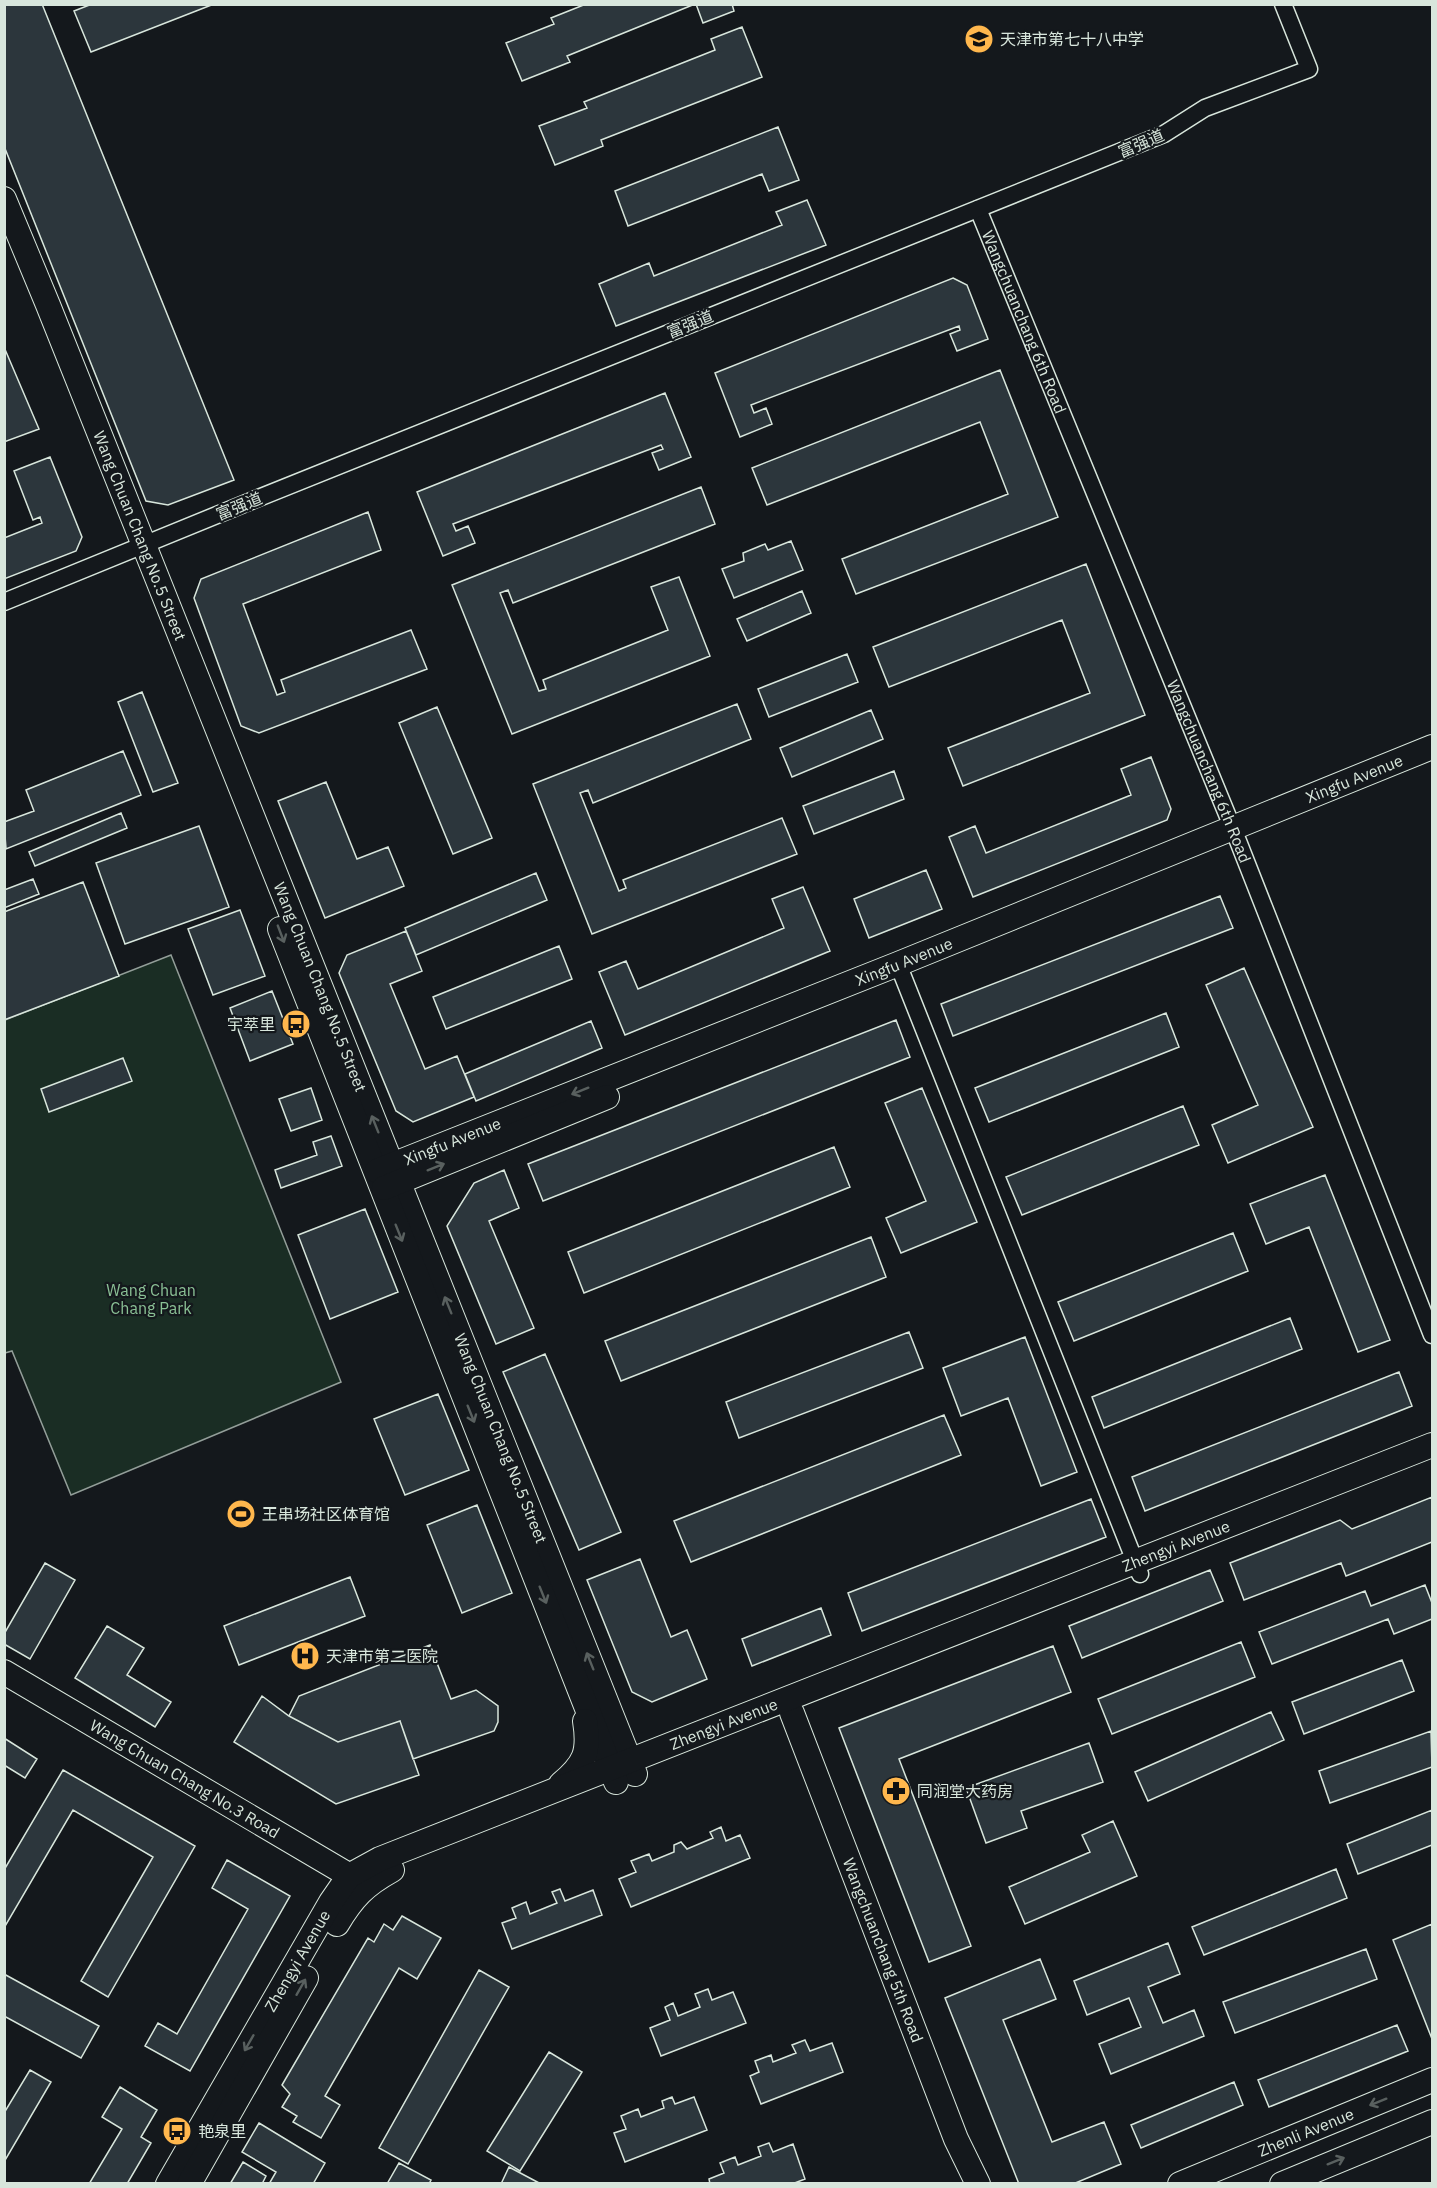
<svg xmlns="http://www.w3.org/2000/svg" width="1437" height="2188" viewBox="0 0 1437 2188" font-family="'IBM Plex Sans','Noto Sans SC',sans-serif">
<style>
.green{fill:#1a2d24;stroke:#939e99;stroke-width:1.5}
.building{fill:#2c363c;stroke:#d8e6dc;stroke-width:1.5}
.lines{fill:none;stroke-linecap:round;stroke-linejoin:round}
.street-casing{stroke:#d8e6dc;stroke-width:19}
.secondary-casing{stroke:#d8e6dc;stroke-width:26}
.street{stroke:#14181c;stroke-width:16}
.secondary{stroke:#14181c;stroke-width:24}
.oneway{stroke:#59605f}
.labels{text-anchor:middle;stroke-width:4.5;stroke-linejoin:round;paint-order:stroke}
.poi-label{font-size:16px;fill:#d8e6dc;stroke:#14181c;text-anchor:start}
.street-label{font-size:16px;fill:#d8e6dc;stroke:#14181c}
.park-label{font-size:16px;fill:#8ac095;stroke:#14181c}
</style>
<rect width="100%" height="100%" fill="#14181c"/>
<path class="green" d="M 171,955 L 341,1382 L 71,1495 L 12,1351 L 5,1353 L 5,1020 Z"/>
<path class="building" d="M 4,4 L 42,4 L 234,480 L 168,505 L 146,501 L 4,146 Z
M 92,4 L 214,4 L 91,52 L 74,11 Z
M 586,4 L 695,4 L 567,56 L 570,62 L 522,81 L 506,43 L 554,24 L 551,18 Z
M 696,4 L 732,4 L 734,11 L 703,23 Z
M 742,27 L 762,77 L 601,140 L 603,146 L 555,165 L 539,126 L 587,108 L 584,102 L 715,50 L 711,39 Z
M 778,127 L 799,180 L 769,191 L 762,174 L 628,226 L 615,191 Z
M 807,200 L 826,245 L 616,326 L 599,284 L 649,263 L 654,276 L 782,225 L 776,212 Z
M 953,278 L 967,285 L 988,339 L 957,351 L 950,334 L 960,330 L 959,326 L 751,405 L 754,413 L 766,408 L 772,424 L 740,437 L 715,373 Z
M 4,347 L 39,429 L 4,442 Z
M 1000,370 L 1058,517 L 856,594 L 842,559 L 1008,494 L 980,422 L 767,505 L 752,468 Z
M 665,393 L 691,457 L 659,470 L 652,453 L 663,449 L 661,445 L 453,524 L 456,531 L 468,526 L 475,543 L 443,556 L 417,492 Z
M 50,457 L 82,537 L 76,551 L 4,579 L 4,538 L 42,523 L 40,517 L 33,520 L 14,471 Z
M 701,487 L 715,524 L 513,603 L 508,590 L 500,593 L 539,691 L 546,689 L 543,680 L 668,630 L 651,587 L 679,577 L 710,656 L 512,734 L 452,585 Z
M 368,512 L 381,550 L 243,604 L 277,695 L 285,692 L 281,680 L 411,630 L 427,669 L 259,733 L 241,726 L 194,598 L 201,579 Z
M 791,541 L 803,570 L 734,598 L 722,569 L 744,561 L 743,553 L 765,544 L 768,550 Z
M 1086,564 L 1145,715 L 963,786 L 948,748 L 1090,693 L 1062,620 L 889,687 L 873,647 Z
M 802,591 L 811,613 L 747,641 L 737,619 Z
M 847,654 L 858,682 L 769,717 L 758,689 Z
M 142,692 L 178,783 L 153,792 L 118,702 Z
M 737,704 L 751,739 L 593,803 L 588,790 L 580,793 L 619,891 L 626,888 L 623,880 L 782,818 L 797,854 L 592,934 L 533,784 Z
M 437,707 L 492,838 L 453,854 L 399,723 Z
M 871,710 L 883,739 L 792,777 L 780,748 Z
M 123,751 L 141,795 L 6,849 L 4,822 L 34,811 L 26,790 Z
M 1151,757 L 1171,809 L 1167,820 L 973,897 L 949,837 L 975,826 L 986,853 L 1131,795 L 1121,769 Z
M 894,771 L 904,799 L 814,834 L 803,806 Z
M 326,782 L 357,859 L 388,847 L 404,886 L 325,918 L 278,801 Z
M 121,813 L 127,828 L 35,866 L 29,852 Z
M 199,826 L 229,907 L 125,944 L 96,863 Z
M 926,870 L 942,909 L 869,938 L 854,899 Z
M 536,873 L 547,900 L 416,955 L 405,928 Z
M 33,879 L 39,894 L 4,908 L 4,890 Z
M 83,882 L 119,976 L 4,1020 L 4,912 Z
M 803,887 L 830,951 L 625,1035 L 599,972 L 626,961 L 638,989 L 784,928 L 772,899 Z
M 1220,896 L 1233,928 L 953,1036 L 941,1004 Z
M 240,910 L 265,976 L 213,995 L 188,929 Z
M 406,931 L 422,971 L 390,984 L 425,1069 L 457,1056 L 474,1097 L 413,1122 L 396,1111 L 339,973 L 347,955 Z
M 559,946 L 572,979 L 446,1029 L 433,997 Z
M 1244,968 L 1313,1127 L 1228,1163 L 1212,1125 L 1258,1105 L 1206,985 Z
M 272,991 L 293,1044 L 250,1061 L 230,1008 Z
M 1166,1013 L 1179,1047 L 989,1122 L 975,1088 Z
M 896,1020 L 910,1057 L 543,1201 L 528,1164 Z
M 591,1021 L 602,1048 L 476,1101 L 465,1074 Z
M 123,1058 L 132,1081 L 49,1112 L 41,1089 Z
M 311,1088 L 322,1120 L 291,1131 L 279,1099 Z
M 922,1088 L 977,1222 L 901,1253 L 886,1218 L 926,1201 L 885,1103 Z
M 1183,1106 L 1199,1145 L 1022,1215 L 1006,1177 Z
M 331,1136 L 342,1166 L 281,1188 L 275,1170 L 317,1155 L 313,1142 Z
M 834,1147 L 850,1187 L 584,1293 L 568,1252 Z
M 504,1170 L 519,1208 L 489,1221 L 534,1328 L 496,1344 L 447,1226 L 474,1183 Z
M 1325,1175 L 1390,1340 L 1358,1352 L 1309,1227 L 1266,1244 L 1250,1204 Z
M 365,1209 L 398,1292 L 330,1319 L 298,1235 Z
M 1233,1233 L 1248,1271 L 1074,1341 L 1058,1302 Z
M 871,1237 L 886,1277 L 621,1381 L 605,1341 Z
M 1290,1318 L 1302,1349 L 1104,1428 L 1092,1397 Z
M 909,1332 L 923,1368 L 739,1438 L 726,1402 Z
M 1025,1337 L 1077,1472 L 1041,1486 L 1008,1398 L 961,1416 L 943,1368 Z
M 545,1354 L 621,1532 L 579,1550 L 503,1372 Z
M 1399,1372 L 1412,1406 L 1145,1511 L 1132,1477 Z
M 438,1394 L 469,1470 L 405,1495 L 374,1419 Z
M 944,1415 L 961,1455 L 691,1562 L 674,1521 Z
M 1432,1497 L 1432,1542 L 1346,1576 L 1341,1563 L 1244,1600 L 1230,1563 L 1340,1520 L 1352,1529 Z
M 1091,1499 L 1106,1537 L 862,1631 L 848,1593 Z
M 477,1505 L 512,1593 L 462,1613 L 427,1525 Z
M 640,1559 L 671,1637 L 687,1630 L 707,1679 L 652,1702 L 632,1692 L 587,1580 Z
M 45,1563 L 75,1580 L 30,1659 L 4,1644 L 4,1634 Z
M 1210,1570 L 1223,1601 L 1082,1658 L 1069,1626 Z
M 350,1577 L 365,1616 L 239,1665 L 224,1626 Z
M 1425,1585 L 1432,1603 L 1432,1619 L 1394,1634 L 1388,1619 L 1272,1664 L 1259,1632 L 1365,1591 L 1371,1606 Z
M 821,1608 L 831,1635 L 752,1666 L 742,1639 Z
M 107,1626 L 144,1648 L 127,1675 L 171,1702 L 155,1727 L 75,1678 Z
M 1241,1642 L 1255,1677 L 1112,1734 L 1098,1699 Z
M 430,1645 L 451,1699 L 476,1690 L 498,1706 L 498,1722 L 494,1731 L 413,1759 L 400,1721 L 338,1742 L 289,1716 L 299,1696 Z
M 1053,1646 L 1071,1692 L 899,1759 L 971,1946 L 929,1962 L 839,1728 Z
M 1402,1660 L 1414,1691 L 1304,1734 L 1292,1702 Z
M 262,1696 L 289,1716 L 338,1742 L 400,1721 L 419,1775 L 336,1804 L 234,1742 Z
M 1271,1712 L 1284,1740 L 1148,1801 L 1135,1772 Z
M 1431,1731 L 1432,1767 L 1330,1803 L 1319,1771 Z
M 4,1738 L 37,1759 L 25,1778 L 4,1765 Z
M 1089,1743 L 1103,1782 L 1021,1811 L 1027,1828 L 986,1843 L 966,1788 Z
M 63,1770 L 195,1846 L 108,1997 L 81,1981 L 153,1857 L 73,1810 L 4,1928 L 4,1870 Z
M 1432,1810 L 1432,1845 L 1358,1874 L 1347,1844 Z
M 1113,1821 L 1137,1876 L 1025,1924 L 1009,1887 L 1090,1852 L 1082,1835 Z
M 721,1827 L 726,1841 L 740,1835 L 750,1858 L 631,1907 L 619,1879 L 636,1872 L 631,1861 L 649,1854 L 652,1861 L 674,1852 L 674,1845 L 681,1842 L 687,1849 L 713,1838 L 710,1832 Z
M 227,1860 L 290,1896 L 190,2071 L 145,2046 L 158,2023 L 177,2034 L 248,1909 L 212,1888 Z
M 1336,1869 L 1347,1898 L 1204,1955 L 1192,1927 Z
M 560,1889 L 565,1901 L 593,1890 L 602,1915 L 512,1949 L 502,1923 L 516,1918 L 512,1908 L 526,1902 L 530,1914 L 557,1903 L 552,1892 Z
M 402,1916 L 441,1938 L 417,1979 L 399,1968 L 325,2096 L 340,2105 L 321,2138 L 293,2122 L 297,2116 L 282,2107 L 290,2094 L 282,2085 L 368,1938 L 374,1942 L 384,1924 L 393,1930 Z
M 1432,1924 L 1432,2039 L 1393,1940 Z
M 1168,1943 L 1180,1974 L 1148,1987 L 1163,2023 L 1194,2010 L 1204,2036 L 1111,2074 L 1099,2044 L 1141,2027 L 1129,1998 L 1087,2015 L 1074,1981 Z
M 1366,1949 L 1377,1979 L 1235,2033 L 1223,2002 Z
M 1040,1959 L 1056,1999 L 1003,2020 L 1052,2142 L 1104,2122 L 1121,2164 L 1073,2184 L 1019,2184 L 945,1998 Z
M 479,1970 L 509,1987 L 408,2164 L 379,2148 Z
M 4,1974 L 99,2026 L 81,2058 L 4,2016 Z
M 708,1989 L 712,2000 L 733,1992 L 746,2023 L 661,2056 L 650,2028 L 670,2020 L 665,2007 L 673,2003 L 678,2016 L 700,2007 L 695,1994 Z
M 1397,2025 L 1408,2051 L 1269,2107 L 1258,2080 Z
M 805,2040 L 810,2051 L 832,2043 L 843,2072 L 761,2104 L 750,2076 L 759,2072 L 755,2061 L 771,2055 L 773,2062 L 796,2053 L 792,2045 Z
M 549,2052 L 582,2072 L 520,2171 L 487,2151 Z
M 30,2070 L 51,2082 L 4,2162 L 4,2113 Z
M 1234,2082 L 1243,2105 L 1141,2148 L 1131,2125 Z
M 120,2087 L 157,2110 L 141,2137 L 151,2143 L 127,2184 L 89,2184 L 122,2129 L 102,2117 Z
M 672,2097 L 675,2104 L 694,2097 L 707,2130 L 625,2162 L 614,2133 L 626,2129 L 621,2116 L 638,2109 L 641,2117 L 664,2108 L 662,2101 Z
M 259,2123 L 325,2163 L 313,2184 L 269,2184 L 276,2172 L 242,2152 Z
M 769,2143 L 773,2152 L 793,2144 L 805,2179 L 792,2184 L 710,2184 L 709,2179 L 724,2173 L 720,2163 L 735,2157 L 738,2165 L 761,2156 L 758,2147 Z
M 243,2162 L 266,2176 L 262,2184 L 230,2184 Z
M 399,2163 L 431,2180 L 429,2184 L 387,2184 Z
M 509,2167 L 541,2184 L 501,2184 Z"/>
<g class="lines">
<g class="street-casing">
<g id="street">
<path id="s1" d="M 978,209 L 1238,841 L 1432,1335"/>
<path d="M 4,602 L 256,499 L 1164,134 L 1205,108 L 1309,69 L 1283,4"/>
<path d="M 898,964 L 1140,1574"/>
</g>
</g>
<g class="secondary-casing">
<g id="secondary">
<path id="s2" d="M 4,199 L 48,305 L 635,1774"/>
<path d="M 280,929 L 616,1782"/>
<path id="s3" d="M 377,1171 L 898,964 L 1432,747"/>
<path d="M 384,1188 L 607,1097"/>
<path id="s4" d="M 4,1672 L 362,1883"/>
<path id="s5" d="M 792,1713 L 956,2139 L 978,2184"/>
<path d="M 561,1784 C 585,1764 590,1752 585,1721"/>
<path d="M 337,1924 C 353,1897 365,1885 392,1870"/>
<path id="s6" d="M 168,2184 L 331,1902 L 349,1876 L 380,1859 L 1432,1445"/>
<path d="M 189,2184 L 306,1978"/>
<path id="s7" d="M 1180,2184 L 1432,2080"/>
<path d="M 1282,2184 L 1432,2122"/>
</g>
</g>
<use href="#street" class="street"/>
<use href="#secondary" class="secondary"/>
</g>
<defs><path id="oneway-shaft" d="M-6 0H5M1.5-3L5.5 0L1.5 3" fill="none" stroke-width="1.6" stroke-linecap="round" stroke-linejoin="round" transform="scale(1.5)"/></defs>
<g class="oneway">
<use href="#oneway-shaft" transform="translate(281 934) rotate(69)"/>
<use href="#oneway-shaft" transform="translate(580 1091) rotate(158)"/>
<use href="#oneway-shaft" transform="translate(375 1124) rotate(-112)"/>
<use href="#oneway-shaft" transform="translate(436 1167) rotate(-22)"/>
<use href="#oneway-shaft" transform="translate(399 1233) rotate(68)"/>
<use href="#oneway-shaft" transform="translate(448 1305) rotate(-112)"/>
<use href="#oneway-shaft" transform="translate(471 1414) rotate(68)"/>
<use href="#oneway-shaft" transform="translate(543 1595) rotate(68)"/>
<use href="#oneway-shaft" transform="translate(590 1661) rotate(-112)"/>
<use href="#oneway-shaft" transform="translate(301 1987) rotate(-60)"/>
<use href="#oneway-shaft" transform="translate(249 2043) rotate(120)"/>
<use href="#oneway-shaft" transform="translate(1378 2102) rotate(158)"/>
<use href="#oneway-shaft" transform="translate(1336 2161) rotate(-22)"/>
</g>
<defs>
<g id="school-disc" transform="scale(1.5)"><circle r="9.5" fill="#ffb74d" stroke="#14181c"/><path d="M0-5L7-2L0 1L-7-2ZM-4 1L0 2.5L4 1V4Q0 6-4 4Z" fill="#111"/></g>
<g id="bus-disc" transform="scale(1.5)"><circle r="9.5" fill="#ffb74d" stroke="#14181c"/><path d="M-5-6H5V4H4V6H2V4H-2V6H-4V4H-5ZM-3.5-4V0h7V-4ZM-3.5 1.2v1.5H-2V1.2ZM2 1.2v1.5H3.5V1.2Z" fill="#111"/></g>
<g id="stadium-disc" transform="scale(1.5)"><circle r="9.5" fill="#ffb74d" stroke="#14181c"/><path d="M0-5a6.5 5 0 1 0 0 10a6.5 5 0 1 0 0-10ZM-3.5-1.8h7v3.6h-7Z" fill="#111"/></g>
<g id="hospital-disc" transform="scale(1.5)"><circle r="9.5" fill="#ffb74d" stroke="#14181c"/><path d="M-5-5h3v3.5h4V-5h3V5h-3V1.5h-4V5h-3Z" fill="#111"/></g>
<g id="pharmacy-disc" transform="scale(1.5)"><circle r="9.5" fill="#ffb74d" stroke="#14181c"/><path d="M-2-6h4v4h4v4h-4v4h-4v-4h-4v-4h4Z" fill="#111"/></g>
</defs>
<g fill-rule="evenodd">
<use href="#school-disc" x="979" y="39"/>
<use href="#bus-disc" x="296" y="1024"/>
<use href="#stadium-disc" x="241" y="1514"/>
<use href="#hospital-disc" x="305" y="1656"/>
<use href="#pharmacy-disc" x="896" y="1791"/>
<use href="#bus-disc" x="177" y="2131"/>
</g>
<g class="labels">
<g class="poi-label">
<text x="1000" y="45">天津市第七十八中学</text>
<text x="275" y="1030" text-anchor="end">宇萃里</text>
<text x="262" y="1520">王串场社区体育馆</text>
<text x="326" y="1662">天津市第二医院</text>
<text x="917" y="1797">同润堂大药房</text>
<text x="198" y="2137">艳泉里</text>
</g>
<g class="street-label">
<text transform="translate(1141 143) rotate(-23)" y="6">富强道</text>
<text dy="6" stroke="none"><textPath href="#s1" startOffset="122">Wangchuanchang 6th Road</textPath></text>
<text transform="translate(690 324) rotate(-22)" y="6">富强道</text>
<text transform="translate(239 506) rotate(-22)" y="6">富强道</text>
<text dy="6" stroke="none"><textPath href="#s2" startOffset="363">Wang Chuan Chang No.5 Street</textPath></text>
<text dy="6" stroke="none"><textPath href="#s1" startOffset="608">Wangchuanchang 6th Road</textPath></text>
<text dy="6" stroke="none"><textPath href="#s3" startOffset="1053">Xingfu Avenue</textPath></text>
<text dy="6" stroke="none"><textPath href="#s3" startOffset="567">Xingfu Avenue</textPath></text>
<text dy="6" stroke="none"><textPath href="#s2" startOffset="849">Wang Chuan Chang No.5 Street</textPath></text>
<text dy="6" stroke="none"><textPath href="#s3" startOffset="81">Xingfu Avenue</textPath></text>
<text dy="6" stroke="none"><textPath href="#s2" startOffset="1335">Wang Chuan Chang No.5 Street</textPath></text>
<text dy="6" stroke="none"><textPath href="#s6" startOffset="1248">Zhengyi Avenue</textPath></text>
<text dy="6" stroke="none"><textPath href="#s6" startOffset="762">Zhengyi Avenue</textPath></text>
<text dy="6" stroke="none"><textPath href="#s4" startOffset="210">Wang Chuan Chang No.3 Road</textPath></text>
<text dy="6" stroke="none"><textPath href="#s5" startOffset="254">Wangchuanchang 5th Road</textPath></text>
<text dy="6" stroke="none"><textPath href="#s6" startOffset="258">Zhengyi Avenue</textPath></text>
<text dy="6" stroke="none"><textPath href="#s7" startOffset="136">Zhenli Avenue</textPath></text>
</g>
<g class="park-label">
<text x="151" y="1296">Wang Chuan<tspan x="151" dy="18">Chang Park</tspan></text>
</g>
</g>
<rect width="1437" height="2188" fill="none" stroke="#d8e6dc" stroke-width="12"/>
</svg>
